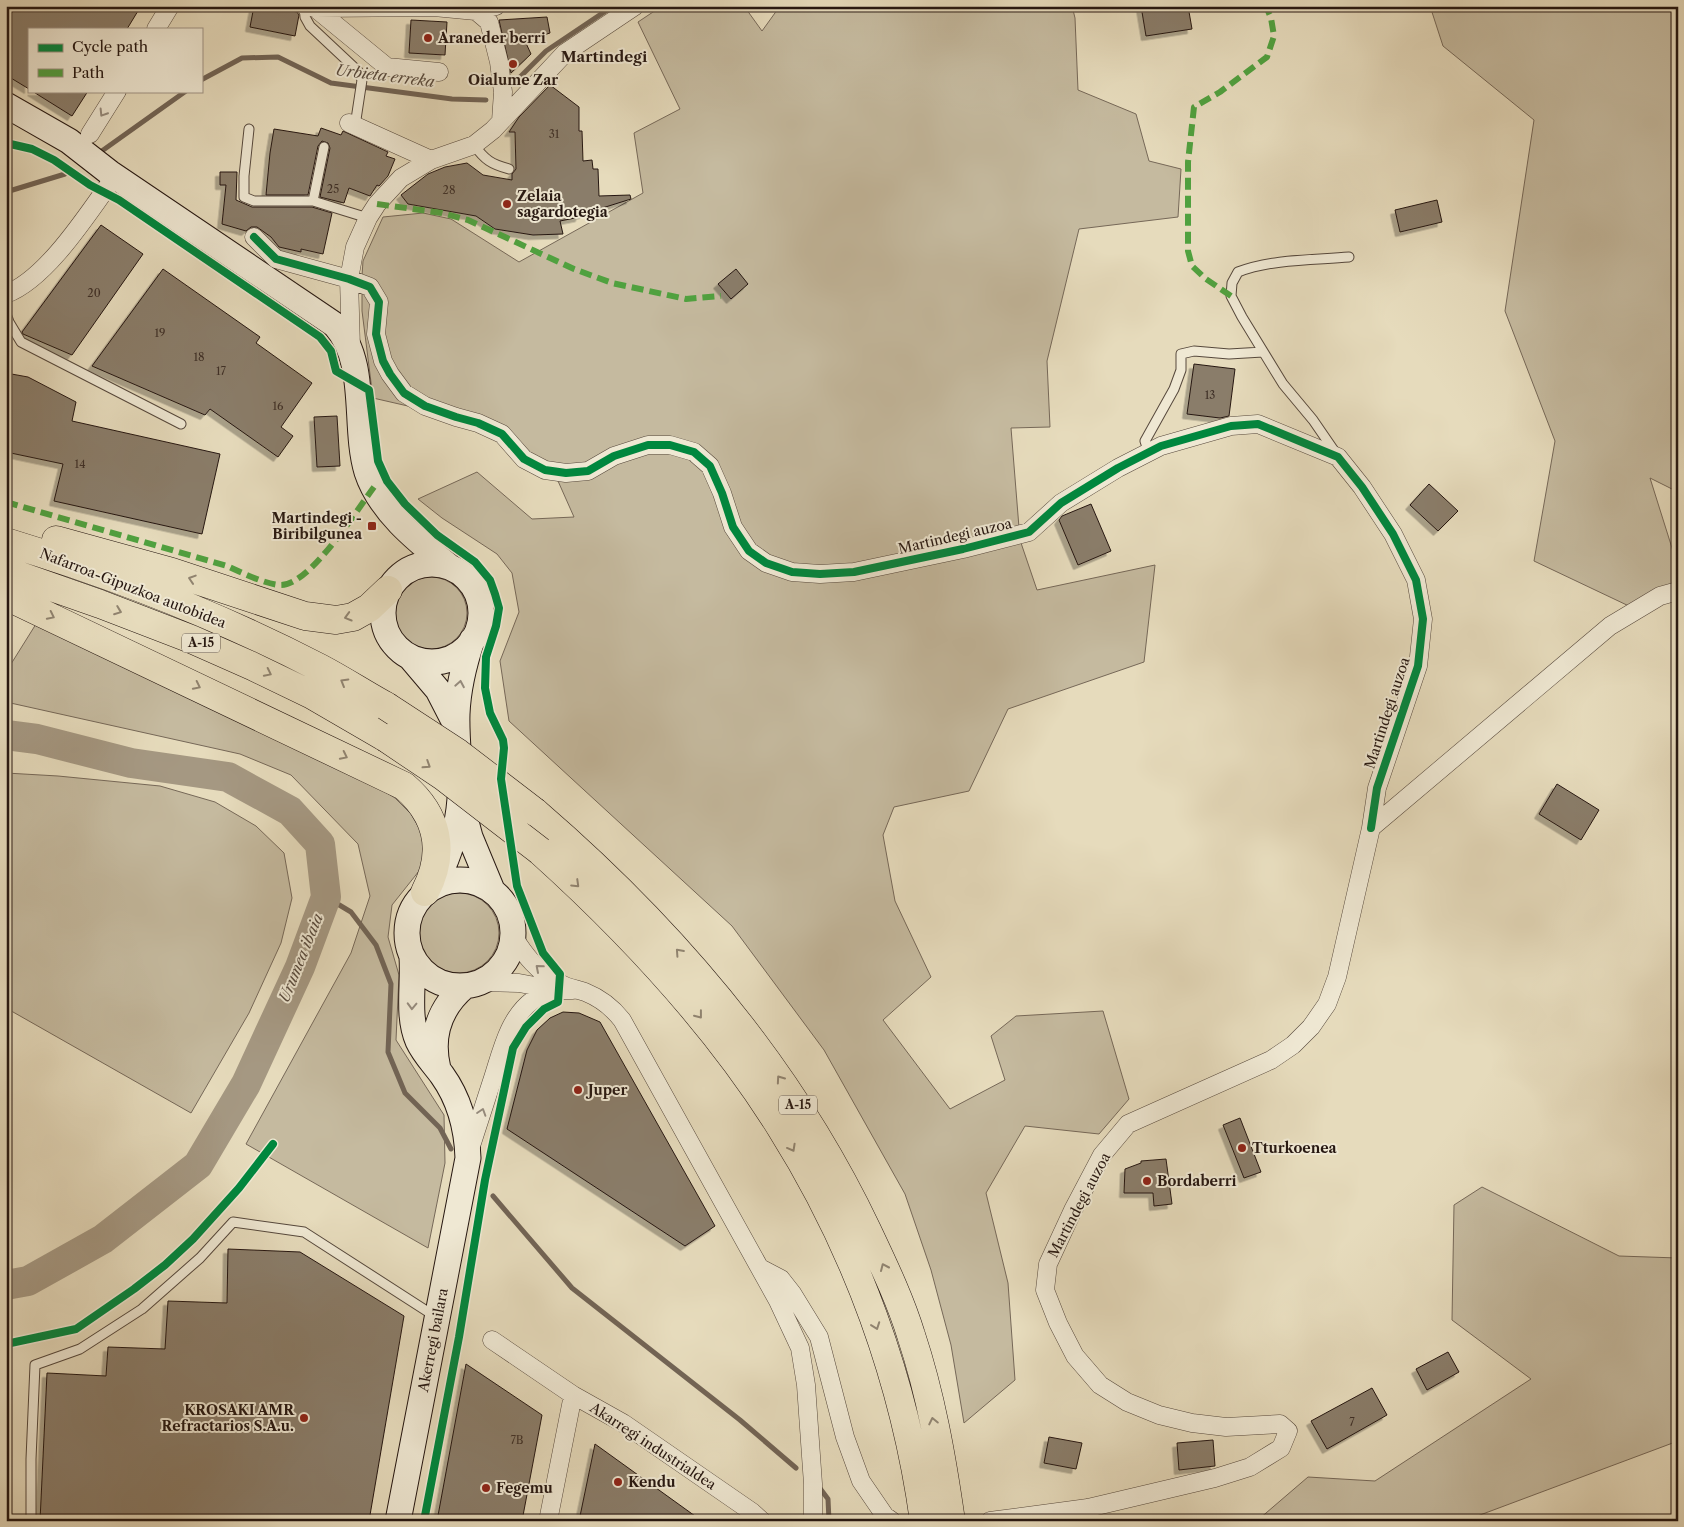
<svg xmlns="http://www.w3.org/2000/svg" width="1684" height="1527" viewBox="0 0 1684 1527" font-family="'Libre Caslon Text',serif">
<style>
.green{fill:#c5ba9f;stroke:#766858}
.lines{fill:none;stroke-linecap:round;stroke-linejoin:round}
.stream{stroke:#726455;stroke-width:5}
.river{stroke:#a59882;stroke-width:30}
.building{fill:#8a7d6a;stroke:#261711;filter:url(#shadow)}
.lane-casing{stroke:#56483c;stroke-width:11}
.street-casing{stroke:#56483c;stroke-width:19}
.secondary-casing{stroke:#261711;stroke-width:27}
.highway-casing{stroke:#261711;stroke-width:29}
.lane{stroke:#efe8d3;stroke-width:9}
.street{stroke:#efe8d3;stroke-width:18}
.secondary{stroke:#efe8d3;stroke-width:25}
.highway{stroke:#e6dbbc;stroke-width:28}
.highway-bridge-casing{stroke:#261711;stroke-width:29;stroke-linecap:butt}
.highway-bridge{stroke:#e6dbbc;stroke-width:28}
.quiet{stroke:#50a13f;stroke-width:6;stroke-dasharray:12 6;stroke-linecap:butt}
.cycleway-casing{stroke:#efe8d3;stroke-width:11}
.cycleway{stroke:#00873e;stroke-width:8}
.oneway{stroke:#958a7c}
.oneway2{stroke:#90836f}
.poi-dot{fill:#8f2418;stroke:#efe8d3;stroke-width:2}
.labels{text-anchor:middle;stroke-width:4;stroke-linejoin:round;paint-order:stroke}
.number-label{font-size:11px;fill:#3f3027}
.shield{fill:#efe8d3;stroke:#62564b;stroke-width:1}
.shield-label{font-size:12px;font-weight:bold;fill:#261711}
.poi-label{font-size:14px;font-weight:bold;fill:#261711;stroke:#efe8d3;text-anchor:start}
.street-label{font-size:14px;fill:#261711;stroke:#efe8d3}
.neighbourhood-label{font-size:15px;font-weight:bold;fill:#261711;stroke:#efe8d3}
.water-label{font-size:15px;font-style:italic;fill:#594b3e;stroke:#efe8d3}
</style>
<defs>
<filter id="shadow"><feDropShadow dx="-4.5" dy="4.5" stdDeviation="0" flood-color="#0004"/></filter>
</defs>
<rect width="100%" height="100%" fill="#e6dbbc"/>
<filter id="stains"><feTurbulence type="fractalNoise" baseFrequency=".004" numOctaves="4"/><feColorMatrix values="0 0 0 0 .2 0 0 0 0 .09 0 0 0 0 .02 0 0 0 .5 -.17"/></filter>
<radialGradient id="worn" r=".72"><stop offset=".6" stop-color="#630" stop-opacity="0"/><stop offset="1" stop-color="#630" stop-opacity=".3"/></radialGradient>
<path class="green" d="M 662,6 L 744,6 L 762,31 L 780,6 L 1072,6 L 1075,18 L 1078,90 L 1136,114 L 1149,161 L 1181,169 L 1178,217 L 1079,229 L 1047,361 L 1050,427 L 1011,428 L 1020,540 L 1037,590 L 1155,565 L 1144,662 L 1008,709 L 969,791 L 894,807 L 883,835 L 895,901 L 931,977 L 883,1020 L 950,1109 L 1005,1080 L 991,1036 L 1016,1016 L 1103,1011 L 1129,1099 L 1099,1134 L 1025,1126 L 986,1193 L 1008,1283 L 1015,1380 L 964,1423 L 951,1345 L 931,1270 L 905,1194 L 824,1050 L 732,926 L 509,721 L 500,661 L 519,612 L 512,573 L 497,554 L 442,518 L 418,499 L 477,472 L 532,519 L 574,517 L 550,463 L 532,454 L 508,429 L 373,398 L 362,311 L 362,276 L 363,261 L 383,217 L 423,213 L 451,219 L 519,262 L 643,193 L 634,133 L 680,109 L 638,22 Z
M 1430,6 L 1667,6 L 1678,16 L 1678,492 L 1650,478 L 1678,567 L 1678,586 L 1631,607 L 1534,561 L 1555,441 L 1505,311 L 1534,120 L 1443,46 Z
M395 613a36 36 0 1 1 72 0a36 36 0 1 1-72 0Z
M 36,624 L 356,774 L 395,798 L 411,814 L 426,840 L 423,866 L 392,905 L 388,937 L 399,975 L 396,1040 L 444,1115 L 445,1163 L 428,1248 L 246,1144 L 351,953 L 370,896 L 358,844 L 291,775 L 240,754 L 6,702 L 6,672 Z
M 6,773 L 58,776 L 160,786 L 215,802 L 256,826 L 284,853 L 292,898 L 281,943 L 249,1013 L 191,1113 L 6,1008 Z
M419 933a40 40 0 1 1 80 0a40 40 0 1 1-80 0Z
M 1482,1187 L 1619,1256 L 1678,1258 L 1678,1441 L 1464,1521 L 1253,1521 L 1259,1519 L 1308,1477 L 1375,1481 L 1531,1379 L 1452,1320 L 1454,1205 Z"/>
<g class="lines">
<path class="stream" d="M 201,80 L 242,58 L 278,57 L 331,83 L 452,99 L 486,100
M 515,82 L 546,51 L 613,6
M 99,153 L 186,91
M 6,192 L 65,174
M 326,897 L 351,912 L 376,945 L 391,984 L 388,1052 L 405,1093 L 440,1128 L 451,1149
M 493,1196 L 572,1288 L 740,1420 L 796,1468
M 819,1487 L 828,1499 L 829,1521"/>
<path class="river" d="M 6,735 L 37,739 L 131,763 L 228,777 L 290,811 L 320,844 L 326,897 L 300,967 L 246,1084 L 198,1165 L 103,1239 L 28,1281 L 6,1285"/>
</g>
<path class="building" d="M 6,6 L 141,6 L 127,29 L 29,29 L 29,89 L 6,75 Z
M 254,6 L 265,6 L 297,12 L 299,15 L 295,36 L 250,27 Z
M 1141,6 L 1188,6 L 1192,29 L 1146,36 Z
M 547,17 L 550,33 L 525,41 L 531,54 L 511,73 L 499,20 Z
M 411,20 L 447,22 L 445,55 L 409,53 Z
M 550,85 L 579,107 L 579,131 L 582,131 L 583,161 L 592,160 L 593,169 L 598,169 L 599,196 L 630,195 L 631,199 L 580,215 L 580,217 L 560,221 L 563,234 L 533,235 L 495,229 L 476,216 L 408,204 L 401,195 L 428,174 L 445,167 L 467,163 L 483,175 L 512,180 L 512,174 L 516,169 L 515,132 L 509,132 L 519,117 Z
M 32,91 L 88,91 L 72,116 Z
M 321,128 L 341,135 L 343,131 L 388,152 L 386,156 L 395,159 L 388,176 L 379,186 L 377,185 L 370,196 L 349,188 L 344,203 L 320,197 L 330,148 L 328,143 L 322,141 L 318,146 L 308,195 L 266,195 L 270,153 L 274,129 L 318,136 Z
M 220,172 L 237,172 L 236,200 L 252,207 L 312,207 L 332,213 L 323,254 L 301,249 L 301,252 L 279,247 L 271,237 L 257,227 L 251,227 L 246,231 L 222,224 L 226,185 L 220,185 Z
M 1437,200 L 1442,222 L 1400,232 L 1395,210 Z
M 101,225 L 143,254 L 72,355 L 23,334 L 22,332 Z
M 163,269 L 260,337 L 256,343 L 312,383 L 281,427 L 293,436 L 278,457 L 210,409 L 205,415 L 92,366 Z
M 736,269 L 748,284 L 731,299 L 718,284 Z
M 1194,364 L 1235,369 L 1229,416 L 1220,418 L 1187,414 Z
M 6,373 L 28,377 L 76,402 L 72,421 L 220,454 L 202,534 L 54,501 L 63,464 L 6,452 Z
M 337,416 L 340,466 L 317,467 L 314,417 Z
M 1429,484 L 1458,511 L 1438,531 L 1410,505 Z
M 1091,504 L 1111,551 L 1078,565 L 1059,520 L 1062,516 Z
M 1557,784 L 1599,810 L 1581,840 L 1539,814 Z
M 563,1012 L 579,1013 L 600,1022 L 715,1226 L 685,1246 L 507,1129 L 527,1050 L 537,1030 L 550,1018 Z
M 1240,1118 L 1261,1172 L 1244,1178 L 1223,1125 Z
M 1166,1159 L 1172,1204 L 1154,1206 L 1153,1193 L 1124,1193 L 1125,1169 L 1141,1163 L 1141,1161 Z
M 228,1249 L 300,1252 L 404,1316 L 369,1521 L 40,1521 L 47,1373 L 106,1376 L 108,1347 L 165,1349 L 168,1301 L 227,1303 Z
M 1448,1352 L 1459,1372 L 1427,1390 L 1416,1369 Z
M 466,1364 L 542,1415 L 522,1521 L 437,1521 Z
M 1372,1388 L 1387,1415 L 1327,1449 L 1311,1421 Z
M 1049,1437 L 1082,1443 L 1076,1469 L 1044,1463 Z
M 1213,1440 L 1215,1466 L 1179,1470 L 1177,1443 Z
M 595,1444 L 702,1521 L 579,1521 Z"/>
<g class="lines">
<g class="lane-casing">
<path id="lane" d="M 304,6 L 305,17 L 310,26 L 358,71 L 362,80 L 355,126
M 249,129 L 244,176 L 244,197 L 254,201 L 313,201
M 474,145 C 485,160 491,164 509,169
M 324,147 L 313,201 L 368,218
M 6,314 L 9,322 L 21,342 L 181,424
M 1335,452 L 1313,420 L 1283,384 L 1242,317 L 1231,296 L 1232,283 L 1238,272 C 1272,259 1313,260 1349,257
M 1149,453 L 1145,441 L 1174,389 L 1181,370 L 1181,354 L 1194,351 L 1229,354 L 1263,352
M 31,1521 L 31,1459 L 35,1365 L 80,1349 L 142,1309 L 200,1258 L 233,1222 L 304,1232 L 436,1317"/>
</g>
<g class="street-casing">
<path id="street" d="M 305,6 L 315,8 L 434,7 L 476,11 L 489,22 L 499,62 L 503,92 L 501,121
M 315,8 L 387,67 L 439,72
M 476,11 L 496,6
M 156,29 L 170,6
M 349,123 L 431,160
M 90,134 L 117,91
M 254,237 L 276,259 L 349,279 L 370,287 L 379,302 L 376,334 L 383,361 L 390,374 L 404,393 L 425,406 L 456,417 L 478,423 L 502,434 L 524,459 L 545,470 L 566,473 L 588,471 L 614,456 L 648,445 L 670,445 L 694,452 L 710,466 L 722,493 L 733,527 L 749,551 L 766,563 L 792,572 L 820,574 L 854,572 L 963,549 L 1029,532 L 1061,503 L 1118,468 L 1161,446 L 1231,426 L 1258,424 L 1338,457 L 1362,487 L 1393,534 L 1416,580 L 1423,619 L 1418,666 L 1377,788 L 1371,828
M 6,294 C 47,279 89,212 115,176
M 351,348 L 349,279 L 355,247 L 368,218 L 377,204 L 401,178 L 431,160 L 474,145 L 493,130 L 565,53 L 635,6
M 513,936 C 525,956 538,972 559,983 C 567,988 576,989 585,992 C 600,998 612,1007 622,1020 L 778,1301 L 800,1348 L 806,1385 L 813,1484 L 813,1521
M 480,982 L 519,983 L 556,990
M 470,1149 C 477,1128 484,1106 491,1084 C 501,1055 507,1019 533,1000 C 545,991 559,990 573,990
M 760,1268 L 781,1279 L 792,1293 L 819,1337 L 845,1437 L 861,1481 L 885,1516 L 892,1521
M 492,1340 L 573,1395
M 548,1521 L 573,1395 L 623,1423 L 752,1512 L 762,1521
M 990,1521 L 1088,1508 L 1215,1478 L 1250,1467 L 1281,1448 L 1288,1431 L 1280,1424 L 1226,1427 L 1192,1423 L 1159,1415 L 1127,1402 L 1100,1385 L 1075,1356 L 1058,1323 L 1045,1290 L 1048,1264 L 1073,1210 L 1102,1155 L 1128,1124 L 1271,1060 L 1293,1045 L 1311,1027 L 1327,1004 L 1337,977 L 1371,828 L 1610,626 L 1660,596 L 1678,591"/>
</g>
<g class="secondary-casing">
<path id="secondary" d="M 6,105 L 69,141 L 110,173 L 335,325 C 369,363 353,426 367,472 C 380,512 419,542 450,567
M383 613a49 49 0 1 1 98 0a49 49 0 1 1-98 0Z
M 410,657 L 438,690 L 456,725
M 462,807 L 470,837 L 492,890
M 437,879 C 450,854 458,826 460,799 C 461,771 456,742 457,714 C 458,688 464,664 472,640
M407 933a53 53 0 1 1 106 0a53 53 0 1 1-106 0Z
M 438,1069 C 430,1036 439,1008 465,986
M 398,1521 L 468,1158 C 467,1128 460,1100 442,1075 C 434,1064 424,1054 418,1041 C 407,1016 414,985 412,957"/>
</g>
<g class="highway-casing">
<path id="highway" d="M 56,540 L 172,572 L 305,616 L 336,620 L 353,617 L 369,608 L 388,590
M 6,542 C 114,575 220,616 320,668 C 343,680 364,694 386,706
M 6,571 L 100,604 L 191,639 L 252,666 L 312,695 L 386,738
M 6,596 L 404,786 C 438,815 446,852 425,892
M 535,812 C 672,930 789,1066 867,1230 C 883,1264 900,1299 911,1335 C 931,1395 942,1458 951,1521
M 540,851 C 631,933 716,1024 781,1128 C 856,1247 905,1382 924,1521"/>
</g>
<use href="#lane" class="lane"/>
<use href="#street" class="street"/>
<use href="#secondary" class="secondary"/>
<use href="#highway" class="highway"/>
<g class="highway-bridge-casing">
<path id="highway-bridge" d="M 386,706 L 458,753 L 535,812
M 386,738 L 444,777 L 540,851"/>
</g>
<use href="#highway-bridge" class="highway-bridge"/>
<path class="quiet" d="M 377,204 L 442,213 L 468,220 L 574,269 L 612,283 L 686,299 L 721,296
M 1231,296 L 1206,279 L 1192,266 L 1188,251 L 1188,162 L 1194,107 L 1220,92 L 1267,57 L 1274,36 L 1271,18 L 1266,6
M 6,502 L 227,566 C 240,572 267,585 281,585 C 310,585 357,510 374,487"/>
<g class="cycleway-casing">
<path id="cycleway" d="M 6,143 L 32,149 L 54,160 L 90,185 L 119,200 L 320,337 L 331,351 L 336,371 L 369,390 L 378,461 L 387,481 L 405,504 L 437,535 L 475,562 L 490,580 L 495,594 L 499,608 L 496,626 L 486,657 L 485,688 L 490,713 L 503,740 L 504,748 L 501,779 L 517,886 L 543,953 L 560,974 L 558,1002 L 544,1009 L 526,1027 L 513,1048 L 485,1180 L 459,1337 L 424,1521
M 254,237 L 276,259 L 349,279 L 370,287 L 379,302 L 376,334 L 383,361 L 390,374 L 404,393 L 425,406 L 456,417 L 478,423 L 502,434 L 524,459 L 545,470 L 566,473 L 588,471 L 614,456 L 648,445 L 670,445 L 694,452 L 710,466 L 722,493 L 733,527 L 749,551 L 766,563 L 792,572 L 820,574 L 854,572 L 963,549 L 1029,532 L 1061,503 L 1118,468 L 1161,446 L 1231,426 L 1258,424 L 1338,457 L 1362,487 L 1393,534 L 1416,580 L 1423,619 L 1418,666 L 1377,788 L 1371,828
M 6,1344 L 76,1329 L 134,1289 L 165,1265 L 193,1239 L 239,1188 L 273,1144"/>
</g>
<use href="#cycleway" class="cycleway"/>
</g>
<defs><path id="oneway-chevron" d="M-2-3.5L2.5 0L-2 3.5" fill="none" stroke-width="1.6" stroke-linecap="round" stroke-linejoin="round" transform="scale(1.25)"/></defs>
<g class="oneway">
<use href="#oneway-chevron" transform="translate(103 113) rotate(122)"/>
<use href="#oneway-chevron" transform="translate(460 684) rotate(-80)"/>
<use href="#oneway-chevron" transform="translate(539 968) rotate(-139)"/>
<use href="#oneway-chevron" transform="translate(412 1006) rotate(92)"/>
<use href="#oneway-chevron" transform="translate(482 1112) rotate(-72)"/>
</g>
<g class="oneway2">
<use href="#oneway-chevron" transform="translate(192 579) rotate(-162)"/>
<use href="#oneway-chevron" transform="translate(118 611) rotate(21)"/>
<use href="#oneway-chevron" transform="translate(51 616) rotate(26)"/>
<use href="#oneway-chevron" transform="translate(348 617) rotate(164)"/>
<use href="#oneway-chevron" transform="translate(268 673) rotate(26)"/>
<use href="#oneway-chevron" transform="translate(344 682) rotate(-150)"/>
<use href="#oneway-chevron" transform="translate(197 686) rotate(26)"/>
<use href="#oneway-chevron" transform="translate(344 756) rotate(26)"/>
<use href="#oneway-chevron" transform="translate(427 765) rotate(33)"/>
<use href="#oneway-chevron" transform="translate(576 884) rotate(44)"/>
<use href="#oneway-chevron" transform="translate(679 952) rotate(-132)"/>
<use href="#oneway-chevron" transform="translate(699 1015) rotate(52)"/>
<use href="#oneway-chevron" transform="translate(780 1079) rotate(-125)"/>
<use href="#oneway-chevron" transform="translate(792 1148) rotate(61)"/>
<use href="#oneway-chevron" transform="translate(884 1267) rotate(-114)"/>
<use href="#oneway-chevron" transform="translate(876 1326) rotate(70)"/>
<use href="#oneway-chevron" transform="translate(933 1421) rotate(-102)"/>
</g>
<g class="poi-dot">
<circle cx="428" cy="38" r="5"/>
<circle cx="513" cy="64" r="5"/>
<circle cx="507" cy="204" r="5"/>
<rect x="367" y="521" width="10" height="10" rx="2.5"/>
<circle cx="578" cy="1090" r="5"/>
<circle cx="1242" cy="1148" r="5"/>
<circle cx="1147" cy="1181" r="5"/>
<circle cx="304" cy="1418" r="5"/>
<circle cx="618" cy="1482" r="5"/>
<circle cx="486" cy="1488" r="5"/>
</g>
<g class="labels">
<g class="number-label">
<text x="554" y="138">31</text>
<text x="333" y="193">25</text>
<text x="449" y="194">28</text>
<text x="94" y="297">20</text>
<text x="160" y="337">19</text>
<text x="199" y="361">18</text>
<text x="221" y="375">17</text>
<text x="1210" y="399">13</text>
<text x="278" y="410">16</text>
<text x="80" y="468">14</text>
<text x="1352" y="1426">7</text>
<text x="517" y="1444">7B</text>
</g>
<g class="shield">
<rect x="182" y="633.5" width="38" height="19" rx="4"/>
<rect x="779" y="1095.5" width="38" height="19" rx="4"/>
</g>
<g class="shield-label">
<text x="201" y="647">A-15</text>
<text x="798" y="1109">A-15</text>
</g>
<g class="poi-label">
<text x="438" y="43">Araneder berri</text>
<text x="513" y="85" text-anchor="middle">Oialume Zar</text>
<text x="517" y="201">Zelaia<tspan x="517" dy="16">sagardotegia</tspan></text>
<text x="362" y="523" text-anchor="end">Martindegi -<tspan x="362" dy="16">Biribilgunea</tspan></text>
<text x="588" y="1095">Juper</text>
<text x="1252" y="1153">Tturkoenea</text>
<text x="1157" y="1186">Bordaberri</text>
<text x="294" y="1415" text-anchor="end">KROSAKI AMR<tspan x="294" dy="16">Refractarios S.A.u.</tspan></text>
<text x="628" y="1487">Kendu</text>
<text x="496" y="1493">Fegemu</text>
</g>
<g class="street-label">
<text transform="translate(955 536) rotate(-13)" y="5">Martindegi auzoa</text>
<text transform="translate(133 588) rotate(21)" y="5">Nafarroa-Gipuzkoa autobidea</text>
<text transform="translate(1387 713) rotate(-72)" y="5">Martindegi auzoa</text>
<text transform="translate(1079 1205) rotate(-62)" y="5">Martindegi auzoa</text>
<text transform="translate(433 1340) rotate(-79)" y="5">Akerregi bailara</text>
<text transform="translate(653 1446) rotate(33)" y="5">Akarregi industrialdea</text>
</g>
<g class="neighbourhood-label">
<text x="604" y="62">Martindegi</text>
</g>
<g class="water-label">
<text transform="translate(385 76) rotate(7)" y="5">Urbieta erreka</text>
<text transform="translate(301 958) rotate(-68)" y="5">Urumea ibaia</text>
</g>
</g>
<rect width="1684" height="1527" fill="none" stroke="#e6dbbc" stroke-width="25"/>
<rect x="8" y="8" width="1669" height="1512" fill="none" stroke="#261711" stroke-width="2.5"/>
<rect x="12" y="12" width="1659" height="1502" fill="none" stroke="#261711"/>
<rect x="28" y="28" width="175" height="65" fill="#efe8d3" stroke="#9f9485"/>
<rect x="38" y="44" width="25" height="8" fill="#00873e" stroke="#9f9485"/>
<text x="72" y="52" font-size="15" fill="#261711">Cycle path</text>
<rect x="38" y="69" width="25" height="8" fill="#50a13f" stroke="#9f9485"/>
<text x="72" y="78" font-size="15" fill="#261711">Path</text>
<rect width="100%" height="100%" filter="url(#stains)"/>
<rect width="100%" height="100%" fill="url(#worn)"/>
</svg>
